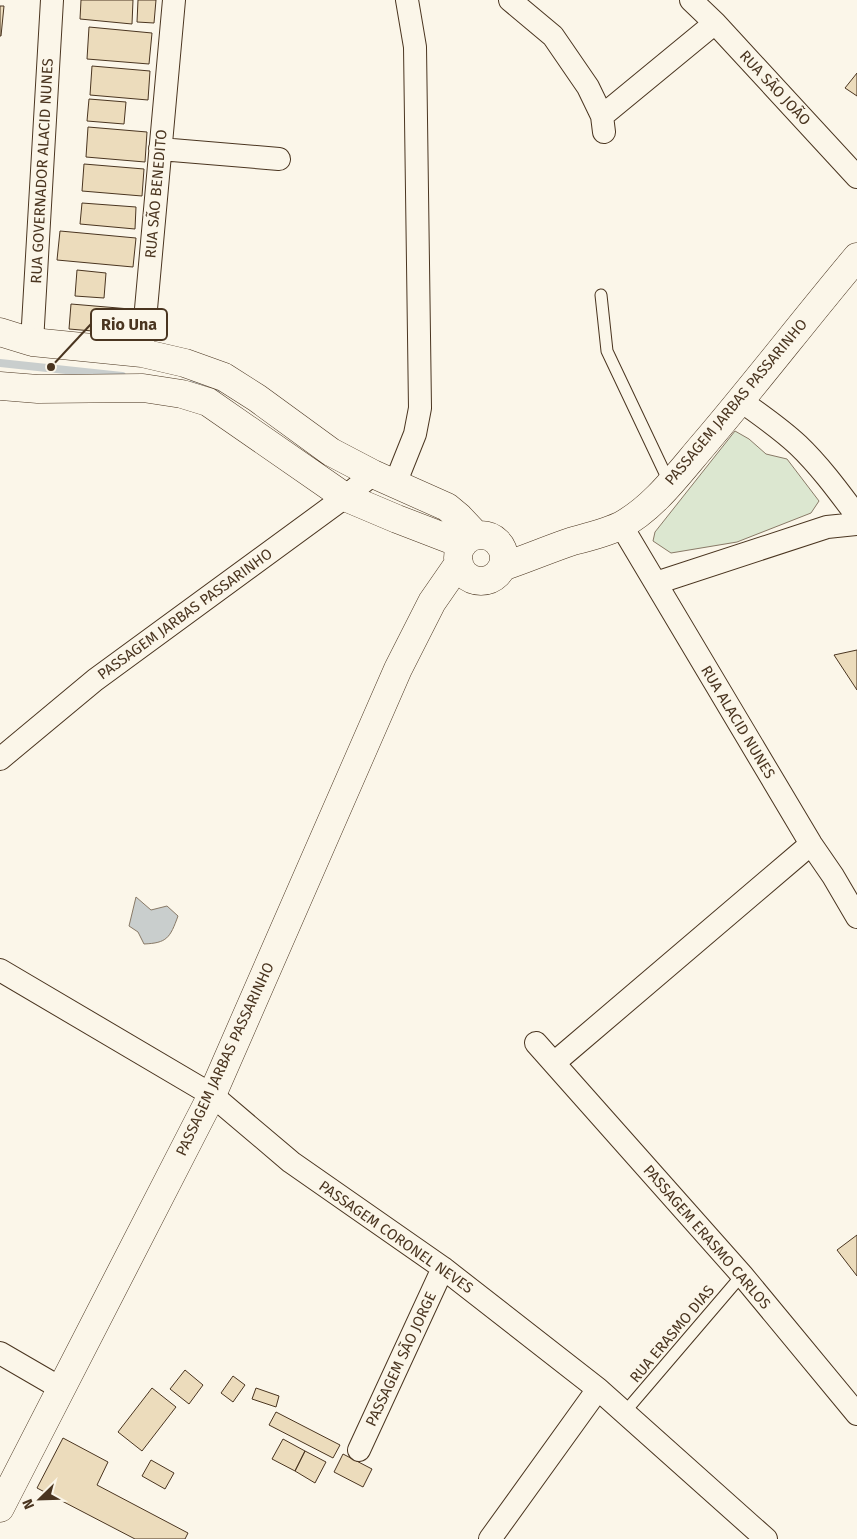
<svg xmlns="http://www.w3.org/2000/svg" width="857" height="1539" viewBox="0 0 857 1539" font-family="'Fira Sans',sans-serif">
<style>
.green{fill:#dce7d0;stroke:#887966}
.water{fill:#c9cecd;stroke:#887966}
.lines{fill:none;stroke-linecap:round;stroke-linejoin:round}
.stream{stroke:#c9cecd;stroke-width:8}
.building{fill:#ecdcbc;stroke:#4a3520}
.lane-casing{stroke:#4a3520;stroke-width:13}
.street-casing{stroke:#4a3520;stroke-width:24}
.secondary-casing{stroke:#4a3520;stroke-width:29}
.lane{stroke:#fbf6e9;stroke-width:11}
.street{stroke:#fbf6e9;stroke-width:22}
.secondary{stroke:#fbf6e9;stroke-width:28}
.labels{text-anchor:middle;stroke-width:4;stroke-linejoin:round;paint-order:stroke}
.street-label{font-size:15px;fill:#4a3520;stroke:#fbf6e9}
.leader{fill:none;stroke:#4a3520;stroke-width:2}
.callout-dot{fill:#4a3520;stroke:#fbf6e9;stroke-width:2}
.callout{fill:#fbf6e9;stroke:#4a3520;stroke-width:2}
.callout-label{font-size:16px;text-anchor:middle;font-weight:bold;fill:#4a3520}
</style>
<rect width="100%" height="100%" fill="#fbf6e9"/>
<path class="green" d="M 735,431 L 749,439 L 766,454 L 787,459 L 819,501 L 811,513 L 737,542 L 671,553 L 653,541 L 655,532 Z"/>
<path class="water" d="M 136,897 L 151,910 L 167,906 L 178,916 C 170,938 167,943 144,944 L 138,932 L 129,926 Z"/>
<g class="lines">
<path class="stream" d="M 0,363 L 122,376
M 193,384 L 218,388"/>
</g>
<path class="building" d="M 81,0 L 133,0 L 132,24 L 80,19 Z
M 138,0 L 156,0 L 154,23 L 137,22 Z
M 0,6 L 4,6 L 1,36 L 0,36 Z
M 89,27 L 152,33 L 149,64 L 87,59 Z
M 92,66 L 150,71 L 148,100 L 90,95 Z
M 857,73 L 857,96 L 845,88 Z
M 89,99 L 126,102 L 124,124 L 87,121 Z
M 88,127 L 147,132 L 145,162 L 86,157 Z
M 84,164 L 144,169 L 142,196 L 82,191 Z
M 82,203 L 136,207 L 135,229 L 80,224 Z
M 60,231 L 136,238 L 133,267 L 57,260 Z
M 77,270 L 106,273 L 104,298 L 75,296 Z
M 71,304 L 130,309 L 128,334 L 69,329 Z
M 857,650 L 857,690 L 834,655 Z
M 857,1235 L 857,1276 L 837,1250 Z
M 185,1370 L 203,1385 L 189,1404 L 170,1389 Z
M 233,1376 L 245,1385 L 233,1402 L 221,1393 Z
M 152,1388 L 176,1407 L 142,1451 L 118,1432 Z
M 256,1388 L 279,1396 L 276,1407 L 252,1399 Z
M 276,1412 L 340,1445 L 333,1458 L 269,1425 Z
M 63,1438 L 108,1462 L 97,1485 L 188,1533 L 185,1539 L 135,1539 L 37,1488 Z
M 283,1439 L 305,1451 L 295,1471 L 272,1459 Z
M 305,1451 L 326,1462 L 315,1483 L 295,1471 Z
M 343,1454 L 372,1469 L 363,1487 L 334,1472 Z
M 151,1460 L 174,1473 L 165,1489 L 142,1476 Z"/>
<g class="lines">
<g class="lane-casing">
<path id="lane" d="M 601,295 L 607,351 L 670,484
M 624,1413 L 742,1275"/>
</g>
<g class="street-casing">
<path id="street" d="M 510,0 L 553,36 L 588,87 L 602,116 L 604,132
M 691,0 L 715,23 L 857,177
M 602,116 L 715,23
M 160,149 L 279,159
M 32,342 L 52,0
M 142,353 L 174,0
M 741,401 C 761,415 781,429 798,445 C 820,466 839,492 857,516
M 395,484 L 415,434 L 420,408 L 415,47 L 407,0
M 621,525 L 811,844 L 833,876 L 857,917
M 656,583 L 827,527 L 857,524
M 0,759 L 95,680 L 345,497 L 373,474
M 0,970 L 212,1095 L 291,1162 L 443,1268 L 598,1389 L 766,1539
M 536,1043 L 742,1275 L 857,1414
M 554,1063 L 811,844
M 0,1353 L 62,1389
M 359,1450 L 443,1268
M 490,1539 L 598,1389"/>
</g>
<g class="secondary-casing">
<path id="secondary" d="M 0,332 L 32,342 L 142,353 L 185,363 L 224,377 L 257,398 L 331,452 L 373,474 L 447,507 L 459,517 L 476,535
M 0,386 L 38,389 L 143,388 L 182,394 L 208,402 L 345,497 L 397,519 L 462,544
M458 558a23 23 0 1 1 46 0a23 23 0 1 1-46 0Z
M 502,567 C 526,559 549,549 573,541 C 589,537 605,533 620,526 C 654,508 679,473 704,444 C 756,383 805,319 857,257
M 0,1508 L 212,1095 L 398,669 L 432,602 L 459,563"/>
</g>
<use href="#lane" class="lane"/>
<use href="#street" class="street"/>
<use href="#secondary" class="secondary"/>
</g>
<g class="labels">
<g class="street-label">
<text transform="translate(775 88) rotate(47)" y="5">RUA SÃO JOÃO</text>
<text transform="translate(42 171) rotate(-87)" y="5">RUA GOVERNADOR ALACID NUNES</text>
<text transform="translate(156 194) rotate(-85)" y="5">RUA SÃO BENEDITO</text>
<text transform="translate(736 402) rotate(-50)" y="5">PASSAGEM JARBAS PASSARINHO</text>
<text transform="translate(185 614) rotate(-36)" y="5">PASSAGEM JARBAS PASSARINHO</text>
<text transform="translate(738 722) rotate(59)" y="5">RUA ALACID NUNES</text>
<text transform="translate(225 1059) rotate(-65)" y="5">PASSAGEM JARBAS PASSARINHO</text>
<text transform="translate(396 1237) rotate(35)" y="5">PASSAGEM CORONEL NEVES</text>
<text transform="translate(707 1237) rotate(49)" y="5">PASSAGEM ERASMO CARLOS</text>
<text transform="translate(672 1334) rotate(-50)" y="5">RUA ERASMO DIAS</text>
<text transform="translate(401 1359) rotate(-65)" y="5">PASSAGEM SÃO JORGE</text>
</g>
</g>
<path class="leader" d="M51 367L91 324"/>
<circle class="callout-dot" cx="51" cy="367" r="5"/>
<rect class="callout" x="91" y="309" width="76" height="31" rx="5"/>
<g class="callout-label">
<text x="129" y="330">Rio Una</text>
</g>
<g transform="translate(40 1499) rotate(247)" stroke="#fbf6e9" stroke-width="4" paint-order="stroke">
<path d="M0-4L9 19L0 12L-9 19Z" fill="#4a3520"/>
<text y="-8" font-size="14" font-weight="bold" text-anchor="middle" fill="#4a3520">N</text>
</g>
</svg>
